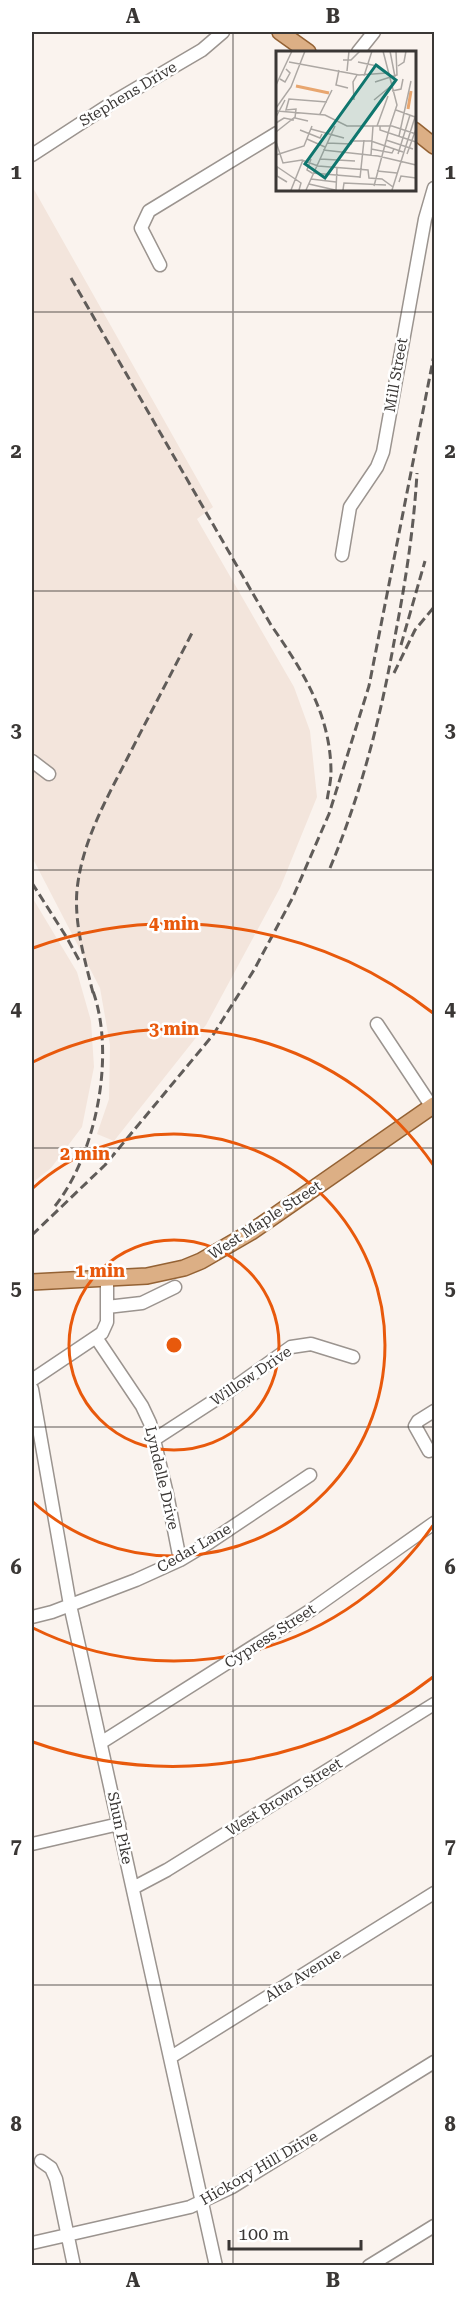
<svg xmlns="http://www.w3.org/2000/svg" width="466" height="2297" viewBox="0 0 466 2297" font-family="'Roboto Serif',serif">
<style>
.built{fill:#f3e5dc}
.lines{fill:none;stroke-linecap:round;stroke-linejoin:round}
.minor-casing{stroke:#9b948f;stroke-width:15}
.major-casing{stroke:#946234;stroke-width:18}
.minor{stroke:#fff;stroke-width:12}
.major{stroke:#dcaf85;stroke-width:15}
.rail{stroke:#605c59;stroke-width:3;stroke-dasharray:9 4.5;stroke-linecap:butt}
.grid{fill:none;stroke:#3a3735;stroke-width:1.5;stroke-opacity:0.55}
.ring{fill:none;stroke:#e8590c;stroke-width:3}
.labels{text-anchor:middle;stroke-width:5;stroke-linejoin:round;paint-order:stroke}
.street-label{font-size:15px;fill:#3a3735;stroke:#fff}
.inset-river{fill:none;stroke:#e8a66f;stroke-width:3}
.inset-road{fill:none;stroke:#ada8a4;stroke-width:1.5}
.view{fill:#0f766e;fill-opacity:0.15;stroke:#0f766e;stroke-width:3}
.inset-edge{fill:none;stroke:#3a3735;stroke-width:3}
.centre{fill:#e8590c;stroke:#fff;stroke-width:3}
.ring-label{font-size:18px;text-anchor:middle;font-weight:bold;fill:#e8590c;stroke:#fff;stroke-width:5;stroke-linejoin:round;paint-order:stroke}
.neatline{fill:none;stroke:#3a3735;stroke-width:2}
.grid-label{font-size:20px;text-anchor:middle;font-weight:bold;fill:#3a3735}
</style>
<rect width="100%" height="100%" fill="#faf3ee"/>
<path class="built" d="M 32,186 L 213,507 L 197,519 L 294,687 L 310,731 L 317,797 L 280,888 L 206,1025 L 114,1141 L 97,1134 L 109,1099 L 110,1045 L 100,988 L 32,857 Z
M 32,897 L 77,972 L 91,1021 L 94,1067 L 82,1127 L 51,1168 L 32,1183 Z"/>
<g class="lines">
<g class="minor-casing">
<path id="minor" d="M 358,52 L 374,32
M 32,155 L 115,101 L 202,50 L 223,32
M 160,265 L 141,228 L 149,211 L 277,133
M 342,555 L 350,507 L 377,467 L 383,452 L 425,219 L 434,188
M 32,761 L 49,774
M 377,1024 L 432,1107
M 107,1307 L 142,1303 L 175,1287
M 97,1339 L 142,1406 L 150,1423 L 167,1494 L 180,1560
M 32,1380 L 102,1333 L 107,1322 L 107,1280
M 32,1389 L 70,1605 L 216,2266
M 155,1439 L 232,1389 L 291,1347 L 311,1344 L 353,1357
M 429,1451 L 415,1426 L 418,1421 L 434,1411
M 32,1617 L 52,1612 L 136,1580 L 180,1560 L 210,1542 L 310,1475
M 102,1742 L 311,1610 L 434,1523
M 32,1844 L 119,1824
M 133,1888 L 167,1870 L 434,1704
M 171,2057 L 434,1893
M 41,2161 L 51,2168 L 56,2179 L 74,2266
M 32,2243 L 190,2207 L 232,2187 L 434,2062
M 369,2266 L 434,2226"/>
</g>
<g class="major-casing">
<path id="major" d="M 280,32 L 308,52
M 414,130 L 434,146
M 32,1282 L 147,1276 L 184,1268 L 201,1261 L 251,1232 L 434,1105"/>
</g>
<use href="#minor" class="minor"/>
<use href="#major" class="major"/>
<path class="rail" d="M 71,278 L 271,625 C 303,671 331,715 331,773 C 331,782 328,792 327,801
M 401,645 L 425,561
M 394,673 L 415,630 L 434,607
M 330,868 C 362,792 382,712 396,631 C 406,579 414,526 417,473
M 32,883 L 67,938 L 80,962
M 93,993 C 85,960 74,925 77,890 C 82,841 107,798 129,755 C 150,714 171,674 192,633
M 55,1206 C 97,1153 117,1050 91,986
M 32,1235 L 105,1165 L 213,1035 L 254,970 L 293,897 L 329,814 L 369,686 L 434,355"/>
</g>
<path class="grid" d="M 233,32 L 233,2266M 32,312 L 434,312M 32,591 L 434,591M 32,870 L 434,870M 32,1148 L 434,1148M 32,1427 L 434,1427M 32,1706 L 434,1706M 32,1985 L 434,1985"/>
<g class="ring">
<circle cx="174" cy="1345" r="105"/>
<path d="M33 1188A211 211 0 1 1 33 1502"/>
<path d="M434 1524A316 316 0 0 1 33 1628M33 1062A316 316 0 0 1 434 1166"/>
<path d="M433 1677A421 421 0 0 1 33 1742M33 948A421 421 0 0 1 433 1013"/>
</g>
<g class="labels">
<g class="street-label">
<text transform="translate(128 94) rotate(-31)" y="5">Stephens Drive</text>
<text transform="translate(396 375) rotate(-80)" y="5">Mill Street</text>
<text transform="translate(265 1220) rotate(-33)" y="5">West Maple Street</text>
<text transform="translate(251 1376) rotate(-34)" y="5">Willow Drive</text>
<text transform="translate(162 1478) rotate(77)" y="5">Lyndelle Drive</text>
<text transform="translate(194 1548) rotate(-30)" y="5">Cedar Lane</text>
<text transform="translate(270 1636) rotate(-33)" y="5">Cypress Street</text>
<text transform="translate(284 1797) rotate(-32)" y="5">West Brown Street</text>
<text transform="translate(120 1828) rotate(78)" y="5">Shun Pike</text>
<text transform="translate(303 1975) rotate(-32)" y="5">Alta Avenue</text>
<text transform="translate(259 2168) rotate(-30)" y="5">Hickory Hill Drive</text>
</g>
</g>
<g transform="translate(276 51)">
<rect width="140" height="140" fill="#faf3ee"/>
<path class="inset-river" d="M 20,35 L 53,42M 132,58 L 135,40"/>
<path class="inset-road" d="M 107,0 L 121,54 L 114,75M 114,0 L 119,26M 67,9 L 75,9 L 84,0M 13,11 L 83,24 L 111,22M 82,11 L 101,15M 122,15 L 128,11 L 130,0M 63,19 L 60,34 L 72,37M 71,20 L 73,0M 88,25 L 96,0M 4,28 L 9,31 L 14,22 L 10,18M 99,31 L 121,24 L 120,0M 0,34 L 16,0M 116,40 L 125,38 L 127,28M 78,49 L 77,31 L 81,24M 98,49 L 115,35M 0,57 L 15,36 L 29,0M 120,59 L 139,66M 1,60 L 49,64 L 71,75 L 116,75 L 140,83M 44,63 L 56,39M 0,66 L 9,49M 32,70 L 19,67 L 20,58 L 10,59 L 13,48 L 51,51M 0,72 L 8,67 L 18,69M 101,75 L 112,45M 104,75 L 104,79 L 140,91M 35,78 L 68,87M 24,79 L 44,87 L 46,83M 0,81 L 19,66M 123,85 L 135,30M 31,88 L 49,96M 110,89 L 137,98M 74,90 L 95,90 L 127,101M 0,91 L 7,112 L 26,109 L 42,115 L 92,119 L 93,127 L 106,128 L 117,136M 51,92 L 75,93 L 77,89M 95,98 L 116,102 L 118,98M 47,99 L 102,105 L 140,114M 122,103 L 134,64M 131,103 L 140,78M 0,104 L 28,95 L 36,75M 95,104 L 97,75M 35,108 L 31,119 L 36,122 L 84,126M 44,108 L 79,110M 0,115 L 25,132 L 23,139M 1,116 L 1,125 L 11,131M 101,120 L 121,122M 84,127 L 88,89M 35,128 L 60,131M 123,131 L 125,125 L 140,127M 33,133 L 59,139M 98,135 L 114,75M 15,139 L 27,109M 30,139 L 59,75M 60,139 L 61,117M 67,139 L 68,132 L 110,134M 116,139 L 140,63"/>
<path class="view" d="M 100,14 L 120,29 L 49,127 L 29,113 Z"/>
<rect width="140" height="140" class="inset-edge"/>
</g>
<circle cx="174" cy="1345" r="9" class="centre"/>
<g class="ring-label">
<text x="174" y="930">4 min</text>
<text x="174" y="1035">3 min</text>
<text x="85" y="1160">2 min</text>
<text x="100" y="1277">1 min</text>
</g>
<rect width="466" height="2297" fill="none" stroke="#ffffff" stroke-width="66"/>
<path d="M229 2240v9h132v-9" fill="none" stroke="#3a3735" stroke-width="3"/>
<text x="238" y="2240" font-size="18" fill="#3a3735" stroke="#ffffff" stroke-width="4.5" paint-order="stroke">100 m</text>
<rect x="33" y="33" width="400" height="2231" class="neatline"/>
<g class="grid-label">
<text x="133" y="23">A</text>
<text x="333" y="23">B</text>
<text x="16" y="179">1</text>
<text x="450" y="179">1</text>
<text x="16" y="458">2</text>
<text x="450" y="458">2</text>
<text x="16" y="737">3</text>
<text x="450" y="737">3</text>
<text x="16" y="1016">4</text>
<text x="450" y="1016">4</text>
<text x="16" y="1295">5</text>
<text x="450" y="1295">5</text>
<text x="16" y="1574">6</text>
<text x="450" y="1574">6</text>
<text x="16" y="1853">7</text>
<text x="450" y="1853">7</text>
<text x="16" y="2131">8</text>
<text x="450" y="2131">8</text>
<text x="133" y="2287">A</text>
<text x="333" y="2287">B</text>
</g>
</svg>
